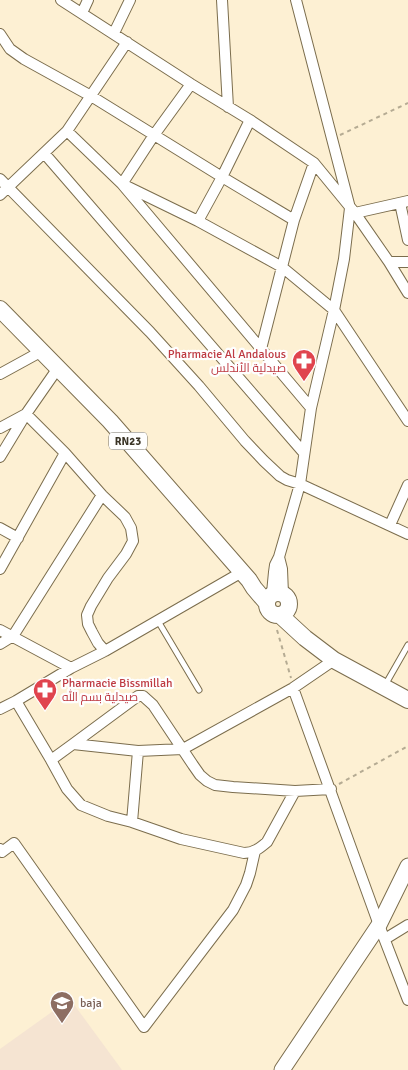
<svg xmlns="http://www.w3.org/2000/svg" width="408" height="1070" viewBox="0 0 408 1070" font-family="Signika,Cairo,sans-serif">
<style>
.education{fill:#f5e4d2}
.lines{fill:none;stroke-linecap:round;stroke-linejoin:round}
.lane-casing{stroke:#7b6d4d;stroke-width:7}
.street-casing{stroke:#7b6d4d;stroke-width:12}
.secondary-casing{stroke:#7b6d4d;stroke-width:17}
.primary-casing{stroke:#7b6d4d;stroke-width:18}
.path{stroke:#b5ab93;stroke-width:2;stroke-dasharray:4 4;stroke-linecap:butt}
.lane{stroke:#fff;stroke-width:5}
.street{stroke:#fff;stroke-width:10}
.secondary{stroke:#fff;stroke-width:15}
.primary{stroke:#fff;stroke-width:16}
.labels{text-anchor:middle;stroke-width:4.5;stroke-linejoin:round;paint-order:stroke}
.shield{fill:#fefefe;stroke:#757167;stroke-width:1}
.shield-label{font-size:11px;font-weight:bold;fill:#3a3426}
.health-label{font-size:12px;fill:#be3a42;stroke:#fefefe;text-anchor:end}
.education-label{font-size:12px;fill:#785e54;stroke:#fefefe;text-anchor:start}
</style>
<rect width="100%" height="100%" fill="#fdf0d3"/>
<path class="education" d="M 70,999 L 122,1070 L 0,1070 L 0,1049 Z"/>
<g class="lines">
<g class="lane-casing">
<path id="lane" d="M 158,621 L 199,690
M 388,680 L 408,645"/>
</g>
<g class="street-casing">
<path id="street" d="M 61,0 L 191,84 L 250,120 L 314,163 L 355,213 L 389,262 L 408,293
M 222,0 L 228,107
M 82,13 L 88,0
M 114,33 L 130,0
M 0,34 L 10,49 L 24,59 L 91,96 L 222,177 L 294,220
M 191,84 L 154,135 L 122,184 L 198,221 L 282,267 L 334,310 L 408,421
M 67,131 L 122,184 L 311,408
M 44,153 L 304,453
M 0,179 L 150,332 L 199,386 L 245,441 L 264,461 L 280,476 L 287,480 L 300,484 L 408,534
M 0,195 L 67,131 L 127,42
M 400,203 L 408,240
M 355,213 L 408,201
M 198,221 L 222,177 L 250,120
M 389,262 L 408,262
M 261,349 L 294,220 L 314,163
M 0,374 L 42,351
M 0,428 L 26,414 L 65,453 L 102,495 L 125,517 L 131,528 L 133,541 L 126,554 L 108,578 L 91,606 L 87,615 L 88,624 L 92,632 L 98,643 L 105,651
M 0,457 L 26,414 L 58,368
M 390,525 L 408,485
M 0,528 L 18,538
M 279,557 L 282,569 L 283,594
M 0,569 L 65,453
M 272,593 L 274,572 L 275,565 L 279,557 L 300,484 L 311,408 L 334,310 L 344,259 L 350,208 L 296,0
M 0,630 L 71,668
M 0,644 L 13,636 L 102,495
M 293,688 L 379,925 L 408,1000
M 16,701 L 51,760 L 73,744 L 138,751 L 183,749 L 293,688 L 334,660
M 0,709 L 16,701 L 71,668 L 105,651 L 242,572
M 73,744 L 138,696 L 143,696 L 153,705 L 193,765 L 200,775 L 207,781 L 215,785 L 233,787 L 295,791 L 331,789
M 51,760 L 67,789 L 81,805 L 108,816 L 132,822 L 181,839 L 244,853 C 254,853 260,848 267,842 L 295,791
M 132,822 L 138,751
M 0,849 L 2,852 L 14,843 L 144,1027 L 233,910 L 246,885 L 250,873 L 255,851
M 385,939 L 408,925"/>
</g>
<g class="secondary-casing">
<path id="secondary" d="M 282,1070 L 379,925 L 408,866"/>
</g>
<g class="primary-casing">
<path id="primary" d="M 0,309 L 110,421 L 249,580 L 254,588 L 266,602
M267 604a11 11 0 1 1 22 0a11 11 0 1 1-22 0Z
M 280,615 L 305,638 L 334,660 L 408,700"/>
</g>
<path class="path" d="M 340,135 L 408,103
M 277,630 L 291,678
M 339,784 L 408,746"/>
<use href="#lane" class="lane"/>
<use href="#street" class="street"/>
<use href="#secondary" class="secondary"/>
<use href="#primary" class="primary"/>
</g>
<defs>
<g id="pharmacy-pin" transform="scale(1.25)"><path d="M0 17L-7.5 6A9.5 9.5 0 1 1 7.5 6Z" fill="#e0444e" stroke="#fefefe"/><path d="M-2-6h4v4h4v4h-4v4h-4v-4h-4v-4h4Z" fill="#fff"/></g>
<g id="school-pin" transform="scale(1.25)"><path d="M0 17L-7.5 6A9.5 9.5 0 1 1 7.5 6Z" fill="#8d6e63" stroke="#fefefe"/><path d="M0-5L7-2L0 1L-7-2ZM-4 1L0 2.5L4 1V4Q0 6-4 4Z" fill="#fff"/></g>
</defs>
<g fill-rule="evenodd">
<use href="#pharmacy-pin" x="304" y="361"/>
<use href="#pharmacy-pin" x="45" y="690"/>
<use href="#school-pin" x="62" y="1003"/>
</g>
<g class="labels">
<rect class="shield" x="109" y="432.5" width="38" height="17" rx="4"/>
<g class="shield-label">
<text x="128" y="445">RN23</text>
</g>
<g class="health-label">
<text x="286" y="358">Pharmacie Al Andalous<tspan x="286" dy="14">صيدلية الأندلس</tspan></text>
<text x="62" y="687" text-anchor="start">Pharmacie Bissmillah<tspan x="62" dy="14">صيدلية بسم الله</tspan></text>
</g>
<g class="education-label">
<text x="80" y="1007">baja</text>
</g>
</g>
</svg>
